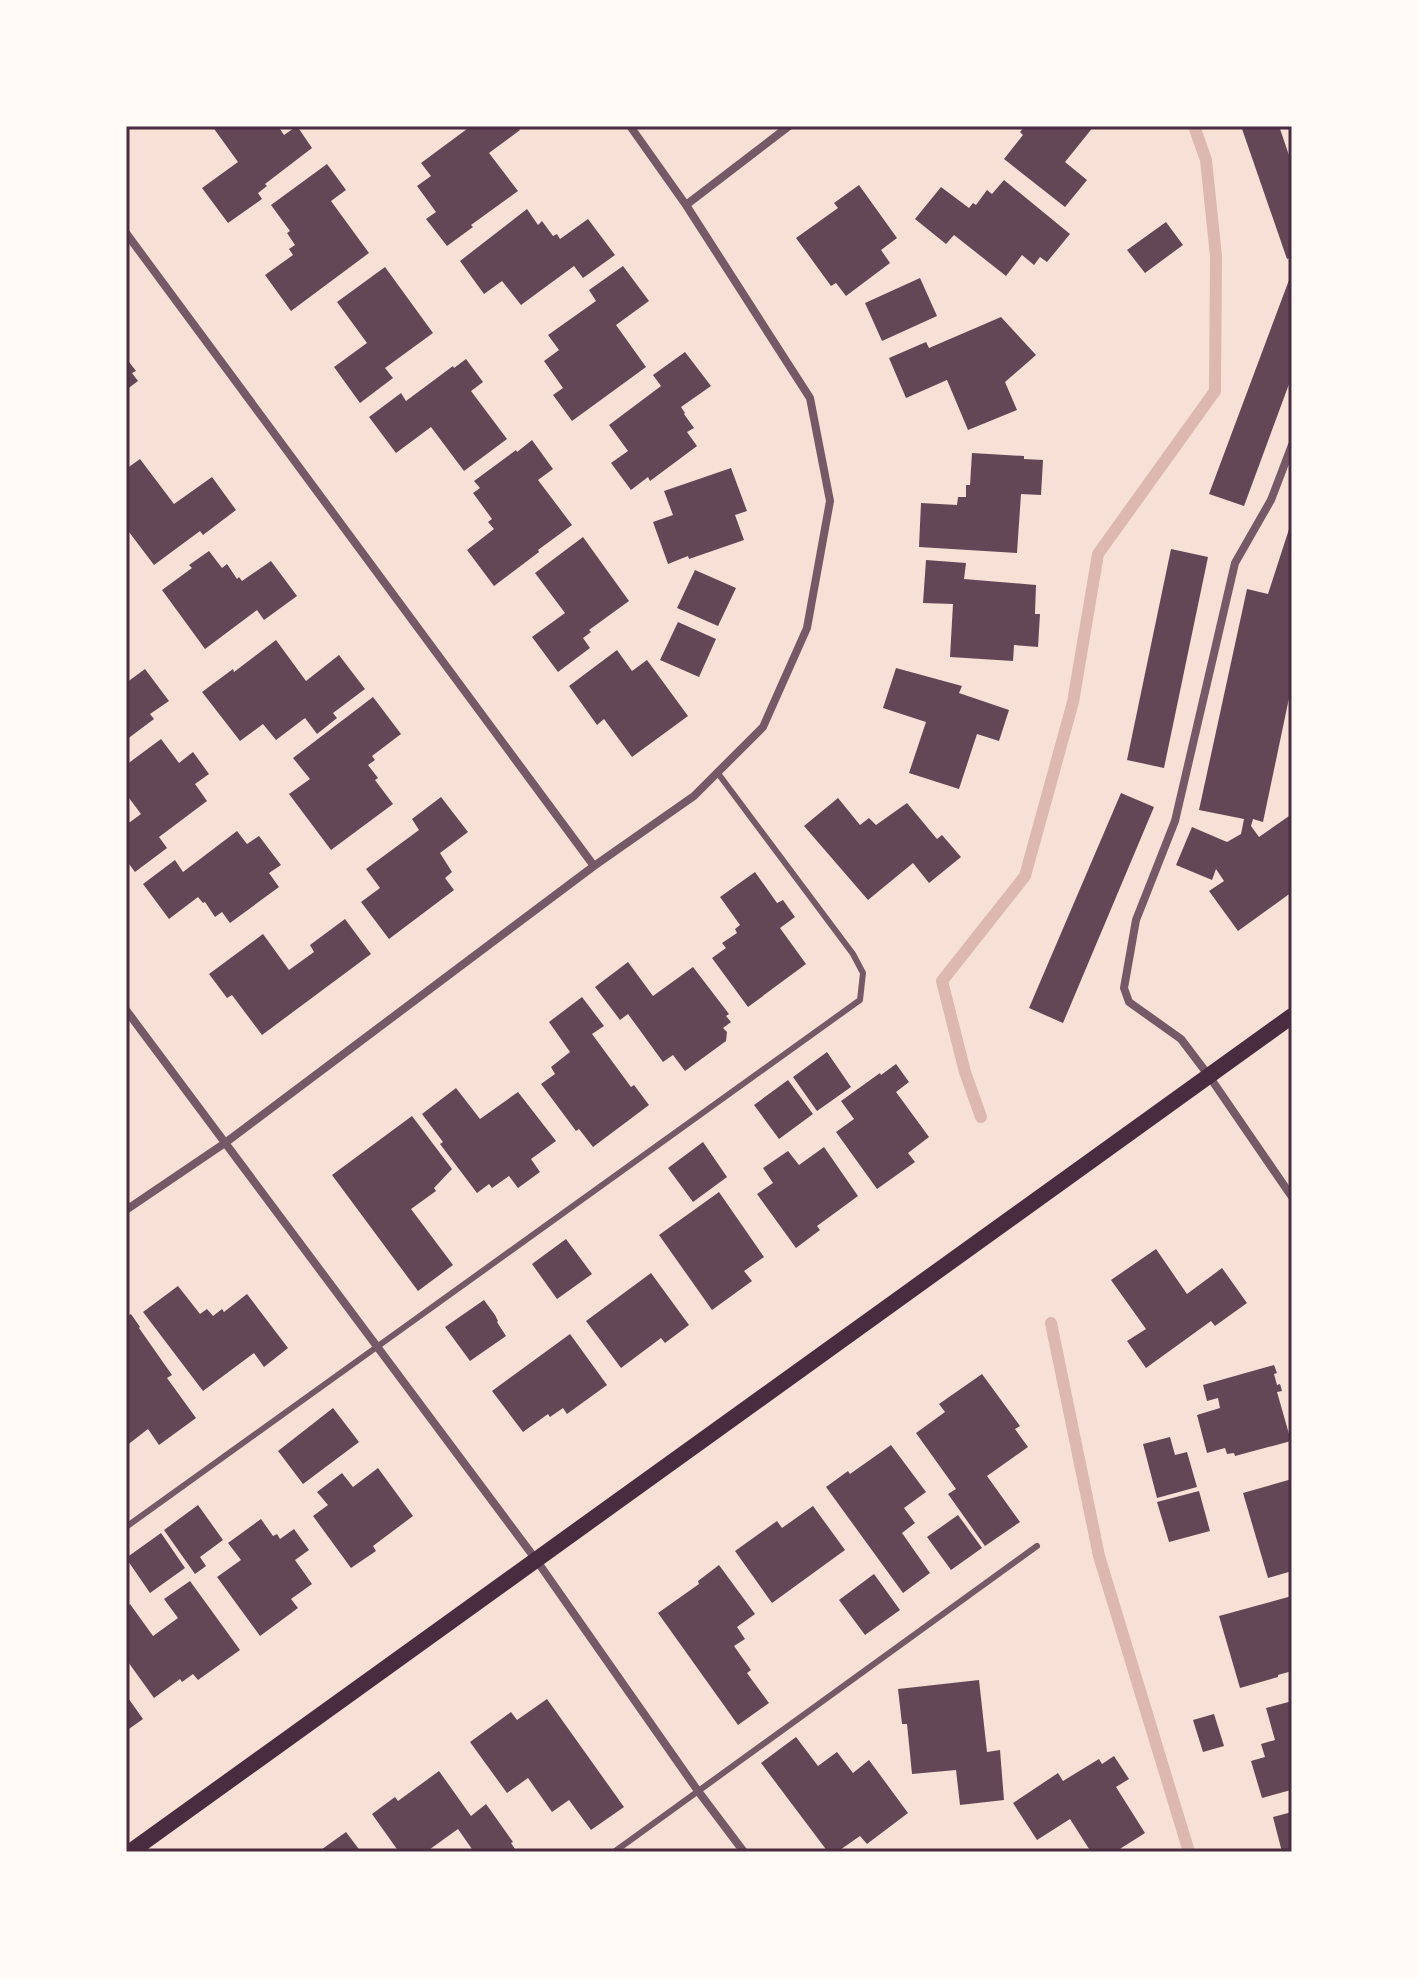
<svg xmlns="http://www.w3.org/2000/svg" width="1418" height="1978" viewBox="0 0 1418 1978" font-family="'Alegreya Sans',sans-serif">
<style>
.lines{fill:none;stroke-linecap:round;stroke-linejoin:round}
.stream{stroke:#dcb8b0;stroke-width:12}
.building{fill:#644757}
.service{stroke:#755966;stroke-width:6}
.minor{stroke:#755966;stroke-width:8}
.secondary{stroke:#4a2c40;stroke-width:16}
.neatline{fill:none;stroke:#4a2c40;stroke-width:3}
</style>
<rect width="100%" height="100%" fill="#f7e1d7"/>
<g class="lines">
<path class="stream" d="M 981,1117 L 965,1072 L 942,981 L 1025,876 L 1073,702 L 1098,554 L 1215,391 L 1216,256 L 1206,160 L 1194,126
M 1051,1323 L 1099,1556 L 1189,1852"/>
</g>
<path class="building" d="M 212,126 L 278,126 L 284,135 L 297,126 L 312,148 L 265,184 L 267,186 L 258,193 L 262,199 L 228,223 L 202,188 L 238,162 Z
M 471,126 L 517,126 L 520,130 L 489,153 L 518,191 L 471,225 L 473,227 L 447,246 L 426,219 L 436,212 L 417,186 L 431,176 L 421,163 Z
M 1025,126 L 1094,126 L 1065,162 L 1087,180 L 1065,207 L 1004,159 L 1023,135 L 1020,132 Z
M 1241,126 L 1279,126 L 1292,164 L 1292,257 L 1287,259 Z
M 327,164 L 346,190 L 331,201 L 369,253 L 291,311 L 265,275 L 293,255 L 289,249 L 295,245 L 287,233 L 290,231 L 271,205 Z
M 1004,180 L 1070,234 L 1047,262 L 1040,257 L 1034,265 L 1022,255 L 1006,276 L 954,235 L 946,244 L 915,219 L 941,187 L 969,208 L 973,203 L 976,205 L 987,190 L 992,194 Z
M 859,185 L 897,238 L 881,250 L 890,263 L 846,296 L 836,283 L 831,286 L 796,238 L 838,208 L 834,203 Z
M 527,209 L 538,225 L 542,221 L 553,236 L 557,234 L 560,239 L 588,219 L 615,255 L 583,278 L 574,266 L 521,305 L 502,281 L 484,294 L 460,261 Z
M 1166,222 L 1183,245 L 1145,273 L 1127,250 Z
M 623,266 L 649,301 L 616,325 L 646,367 L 572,421 L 553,395 L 563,388 L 544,361 L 559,350 L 548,335 L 596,301 L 589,290 Z
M 385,267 L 433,333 L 385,368 L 393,378 L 360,403 L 334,367 L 367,343 L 337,302 Z
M 1292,272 L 1292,376 L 1244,506 L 1209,494 Z
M 920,278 L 937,316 L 882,341 L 865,303 Z
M 1001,317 L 1036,355 L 1005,382 L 1017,410 L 968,430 L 947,380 L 906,398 L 889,358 L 926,342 L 929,348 Z
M 685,352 L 711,386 L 681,407 L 685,413 L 684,414 L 694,428 L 687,432 L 697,446 L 650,481 L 648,477 L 631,490 L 611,463 L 628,451 L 609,425 L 661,386 L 653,375 Z
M 126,358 L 136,371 L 132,373 L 138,381 L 126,390 Z
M 466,359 L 483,382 L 471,391 L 507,439 L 464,471 L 431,427 L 396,453 L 369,417 L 401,393 L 406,401 L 453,366 L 454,368 Z
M 532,440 L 553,469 L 538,480 L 572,525 L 538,550 L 539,552 L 494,586 L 467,550 L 494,529 L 488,522 L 492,519 L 473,493 L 480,488 L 474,481 L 516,450 L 517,452 Z
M 972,453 L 1024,456 L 1024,459 L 1043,460 L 1041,495 L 1021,494 L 1017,553 L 919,547 L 921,503 L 957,505 L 958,497 L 966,497 L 966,485 L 970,485 Z
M 140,459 L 174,504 L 212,477 L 236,510 L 203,535 L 200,531 L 154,565 L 126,528 L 126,469 Z
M 731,468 L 747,511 L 735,515 L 744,540 L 689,559 L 688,556 L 668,564 L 653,522 L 673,515 L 664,491 Z
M 1291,523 L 1292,684 L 1263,822 L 1253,819 L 1251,826 L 1259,837 L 1292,814 L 1292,892 L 1238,931 L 1209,891 L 1224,881 L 1216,869 L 1212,880 L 1176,865 L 1192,827 L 1227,842 L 1241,834 L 1244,819 L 1199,810 L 1247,589 L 1268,594 Z
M 583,537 L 629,601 L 589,630 L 591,632 L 583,638 L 590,648 L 558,672 L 532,637 L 565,613 L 535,573 Z
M 1171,549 L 1208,557 L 1164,768 L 1127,760 Z
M 209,551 L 222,568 L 227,564 L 237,579 L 239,577 L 242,581 L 271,561 L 297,596 L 264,620 L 257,610 L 205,649 L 162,590 L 192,568 L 189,565 Z
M 926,560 L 966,563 L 964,579 L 1036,585 L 1035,614 L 1040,614 L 1038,647 L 1014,645 L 1013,661 L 950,657 L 953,604 L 923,603 Z
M 695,570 L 736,588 L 718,626 L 677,608 Z
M 678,622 L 716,639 L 699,677 L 660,660 Z
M 276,640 L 306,681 L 339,655 L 365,689 L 333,713 L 337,718 L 317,734 L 305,718 L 276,740 L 263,724 L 240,741 L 202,692 L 233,669 L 234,672 Z
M 617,650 L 632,671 L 647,660 L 688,716 L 632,757 L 604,719 L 597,725 L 569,686 Z
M 896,668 L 962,686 L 959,693 L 1009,710 L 999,741 L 977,734 L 959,789 L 909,773 L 926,722 L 883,708 Z
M 145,669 L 169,701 L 150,714 L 154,719 L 126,740 L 126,683 Z
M 373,697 L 401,734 L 372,756 L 375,760 L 368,765 L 378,778 L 375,780 L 393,804 L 331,850 L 289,794 L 310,779 L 293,758 Z
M 161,739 L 179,763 L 193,752 L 209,774 L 195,784 L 207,801 L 159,837 L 167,848 L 135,872 L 126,860 L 126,825 L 141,814 L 126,794 L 126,765 Z
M 1121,793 L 1154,807 L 1063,1023 L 1029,1008 Z
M 441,797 L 468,832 L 440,853 L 452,872 L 445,878 L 454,890 L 389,939 L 361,902 L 380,888 L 366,869 L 419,830 L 412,819 Z
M 838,798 L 860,825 L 869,818 L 876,825 L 907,803 L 937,839 L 942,835 L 961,857 L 929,883 L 913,863 L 868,900 L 804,826 Z
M 237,831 L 247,844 L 259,836 L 281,865 L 269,873 L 279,887 L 230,923 L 222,912 L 215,917 L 205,902 L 203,903 L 198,897 L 169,919 L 143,884 L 175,860 L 183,872 Z
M 755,872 L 777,903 L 783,900 L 795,917 L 780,928 L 806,964 L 748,1007 L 712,958 L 726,948 L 722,943 L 737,933 L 735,929 L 740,925 L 720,897 Z
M 345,919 L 371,954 L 262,1035 L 232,995 L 227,998 L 209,974 L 263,934 L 289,970 L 314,952 L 310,945 Z
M 628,962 L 653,996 L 693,967 L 729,1014 L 726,1016 L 731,1022 L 723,1028 L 727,1032 L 726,1041 L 685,1071 L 673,1055 L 663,1062 L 628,1014 L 620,1020 L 595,987 Z
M 582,997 L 604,1026 L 592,1034 L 631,1087 L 634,1085 L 649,1105 L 593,1147 L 579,1129 L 576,1131 L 541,1084 L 555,1074 L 551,1067 L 570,1052 L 549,1022 Z
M 827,1052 L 851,1087 L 817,1111 L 793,1077 Z
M 896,1064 L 909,1082 L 896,1092 L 929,1137 L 908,1153 L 915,1162 L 877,1189 L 836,1132 L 854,1119 L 841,1101 L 880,1073 L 881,1075 Z
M 788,1080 L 813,1114 L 779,1139 L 754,1105 Z
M 456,1088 L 480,1119 L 518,1092 L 556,1141 L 531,1159 L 540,1172 L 518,1188 L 509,1176 L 492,1188 L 489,1184 L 477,1193 L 440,1144 L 443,1142 L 422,1114 Z
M 412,1116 L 452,1169 L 434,1188 L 436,1191 L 411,1209 L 453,1265 L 418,1291 L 332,1175 Z
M 703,1142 L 727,1177 L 693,1202 L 668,1168 Z
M 824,1147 L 858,1196 L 817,1226 L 820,1230 L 796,1248 L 757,1194 L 773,1183 L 763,1168 L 788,1151 L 799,1165 Z
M 719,1192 L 764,1257 L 744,1271 L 752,1281 L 712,1310 L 659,1235 Z
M 566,1239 L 592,1274 L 557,1299 L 532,1264 Z
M 1156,1249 L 1187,1294 L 1222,1268 L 1247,1303 L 1215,1326 L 1211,1321 L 1146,1368 L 1127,1341 L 1146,1329 L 1111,1280 Z
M 651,1273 L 689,1325 L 665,1343 L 661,1338 L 621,1368 L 586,1321 Z
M 178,1286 L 200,1314 L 207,1309 L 213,1316 L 222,1309 L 224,1312 L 247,1294 L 288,1348 L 264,1367 L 254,1353 L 203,1391 L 143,1312 Z
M 484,1300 L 495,1315 L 498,1321 L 497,1322 L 506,1336 L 470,1361 L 445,1327 Z
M 131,1314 L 140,1327 L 139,1328 L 172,1375 L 167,1378 L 196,1418 L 159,1445 L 148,1429 L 126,1446 L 126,1317 Z
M 570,1334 L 607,1385 L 567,1414 L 563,1408 L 550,1417 L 548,1414 L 523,1432 L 492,1391 Z
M 1274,1365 L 1277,1373 L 1274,1374 L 1277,1385 L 1280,1384 L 1282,1391 L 1277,1392 L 1291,1441 L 1235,1456 L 1234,1453 L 1227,1454 L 1225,1448 L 1207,1453 L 1197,1415 L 1220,1408 L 1218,1398 L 1207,1401 L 1203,1385 Z
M 982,1374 L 1020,1426 L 1015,1429 L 1028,1447 L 987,1476 L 1020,1522 L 985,1546 L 948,1494 L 956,1489 L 916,1433 L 945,1412 L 939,1404 Z
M 333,1408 L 359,1442 L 303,1484 L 278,1451 Z
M 1170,1437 L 1175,1455 L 1187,1452 L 1197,1487 L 1157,1498 L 1143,1444 Z
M 891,1445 L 926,1492 L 904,1508 L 915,1523 L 902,1533 L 930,1573 L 903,1593 L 826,1487 L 848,1471 L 850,1474 Z
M 378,1468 L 413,1516 L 373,1546 L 376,1551 L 351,1568 L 313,1516 L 328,1505 L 317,1492 L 342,1473 L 353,1487 Z
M 1292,1479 L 1292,1571 L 1268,1578 L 1243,1493 Z
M 1199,1491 L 1210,1531 L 1169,1542 L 1157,1502 Z
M 198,1505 L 223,1540 L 200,1557 L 206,1566 L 195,1574 L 164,1530 Z
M 813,1506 L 845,1550 L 772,1603 L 735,1551 L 777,1521 L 782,1528 Z
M 958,1515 L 982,1548 L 951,1570 L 927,1537 Z
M 261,1519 L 273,1536 L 277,1534 L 280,1539 L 294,1529 L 309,1550 L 295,1560 L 312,1584 L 291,1599 L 298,1608 L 260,1636 L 217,1577 L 241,1560 L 228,1543 Z
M 161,1533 L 185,1568 L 150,1593 L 126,1558 Z
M 719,1565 L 755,1614 L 737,1627 L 745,1639 L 734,1646 L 751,1670 L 747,1673 L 769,1703 L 738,1725 L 658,1613 L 699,1584 L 698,1581 Z
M 874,1574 L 900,1610 L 865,1635 L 839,1600 Z
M 190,1581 L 240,1650 L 198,1680 L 193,1674 L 182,1682 L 180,1679 L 154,1698 L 126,1659 L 126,1607 L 130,1604 L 153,1636 L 178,1618 L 164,1599 Z
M 1292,1596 L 1292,1671 L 1278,1675 L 1278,1677 L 1240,1688 L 1219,1616 Z
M 979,1680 L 987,1752 L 1000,1750 L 1004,1800 L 960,1805 L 956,1770 L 912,1774 L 907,1724 L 902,1724 L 898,1689 Z
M 126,1695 L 143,1719 L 126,1731 Z
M 547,1699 L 624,1807 L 591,1830 L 569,1800 L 552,1812 L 528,1778 L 507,1793 L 470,1742 L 511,1712 L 517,1720 Z
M 1292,1701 L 1291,1790 L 1262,1798 L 1251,1761 L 1265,1757 L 1261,1744 L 1275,1740 L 1266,1708 Z
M 1214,1714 L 1224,1746 L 1203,1752 L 1193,1720 Z
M 796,1737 L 818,1766 L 837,1752 L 853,1773 L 869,1760 L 908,1813 L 867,1844 L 860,1836 L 837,1852 L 828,1852 L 761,1763 Z
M 1114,1756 L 1129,1779 L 1116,1787 L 1145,1833 L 1115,1852 L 1091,1852 L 1070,1819 L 1037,1840 L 1013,1803 L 1058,1773 L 1063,1781 L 1099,1759 L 1102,1764 Z
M 439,1771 L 471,1816 L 486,1804 L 513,1842 L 511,1843 L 517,1852 L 474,1852 L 458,1829 L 426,1852 L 399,1852 L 372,1814 L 395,1797 L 398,1801 Z
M 1292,1812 L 1292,1852 L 1282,1852 L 1273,1817 Z
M 346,1832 L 361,1852 L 318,1852 Z"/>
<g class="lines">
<path class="service" d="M 126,1527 L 860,1000 L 863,973 L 853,954 L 717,772
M 614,1852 L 1037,1546"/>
<path class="minor" d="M 686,205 L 789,126
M 126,233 L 594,866
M 1292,445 L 1271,500 L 1235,563 L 1175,821 L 1136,920 L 1124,988 L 1129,1002 L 1181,1039 L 1209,1076 L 1292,1197
M 126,1010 L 537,1561 L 698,1791 L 744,1852
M 126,1210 L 225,1143 L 594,866 L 694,796 L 763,727 L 807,628 L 830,501 L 810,398 L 686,205 L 630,126"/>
<path class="secondary" d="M 130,1852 L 1292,1016"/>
</g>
<rect width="1418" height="1978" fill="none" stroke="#fffaf5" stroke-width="256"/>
<rect x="128" y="128" width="1162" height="1722" class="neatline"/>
</svg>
